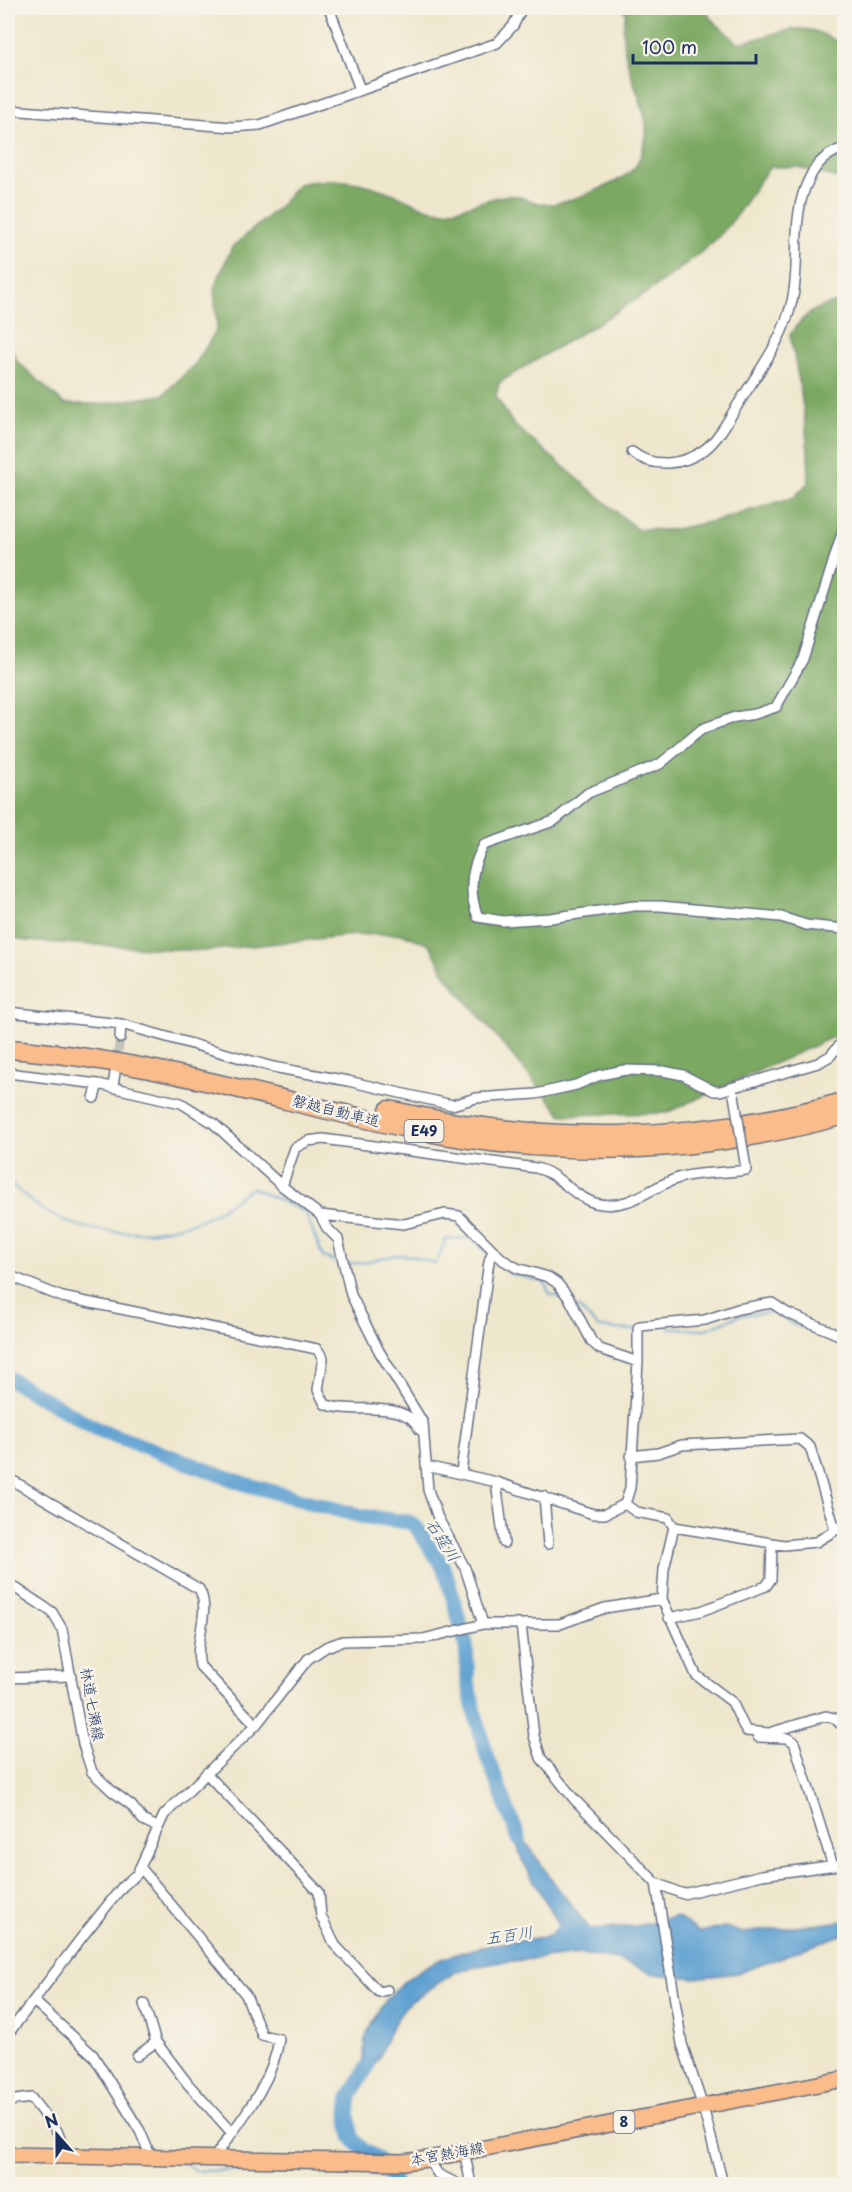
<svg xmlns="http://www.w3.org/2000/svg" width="852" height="2192" viewBox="0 0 852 2192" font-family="'Playpen Sans','Klee One',sans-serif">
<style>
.forest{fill:#7ba962;stroke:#4b6c60;stroke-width:1.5}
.water{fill:#5da0d1;stroke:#3c6898;stroke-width:1.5}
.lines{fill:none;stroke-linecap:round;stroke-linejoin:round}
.stream{stroke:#5da0d1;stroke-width:2}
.river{stroke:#5da0d1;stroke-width:15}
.minor-tunnel{stroke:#c5c2b7;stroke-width:9;stroke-dasharray:9 4.5;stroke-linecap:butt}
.minor-casing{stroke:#656f85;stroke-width:12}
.primary-casing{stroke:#656f85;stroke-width:18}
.motorway-casing{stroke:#656f85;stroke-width:21}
.minor{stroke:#fff;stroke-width:9}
.primary{stroke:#f9bc8a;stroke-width:15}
.motorway{stroke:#f9bc8a;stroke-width:18}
.minor-bridge-casing{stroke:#656f85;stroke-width:12;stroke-linecap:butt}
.minor-bridge{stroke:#fff;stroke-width:9}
.labels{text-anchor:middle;stroke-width:5;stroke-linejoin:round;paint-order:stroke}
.shield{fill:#f7f3e8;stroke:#5d6a87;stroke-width:1.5}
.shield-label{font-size:14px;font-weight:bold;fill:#1b2f5e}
.street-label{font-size:15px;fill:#1b2f5e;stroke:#f7f3e8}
.water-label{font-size:16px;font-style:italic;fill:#325786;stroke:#f7f3e8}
</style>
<rect width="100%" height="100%" fill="#f7f3e8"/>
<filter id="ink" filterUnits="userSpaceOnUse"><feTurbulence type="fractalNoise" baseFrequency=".0167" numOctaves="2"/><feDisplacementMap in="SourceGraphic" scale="12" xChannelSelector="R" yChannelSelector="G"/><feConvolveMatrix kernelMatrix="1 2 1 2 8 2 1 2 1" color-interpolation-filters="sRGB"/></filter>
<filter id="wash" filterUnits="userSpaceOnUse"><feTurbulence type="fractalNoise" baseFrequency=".008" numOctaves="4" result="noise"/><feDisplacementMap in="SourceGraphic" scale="24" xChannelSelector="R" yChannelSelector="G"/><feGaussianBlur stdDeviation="1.35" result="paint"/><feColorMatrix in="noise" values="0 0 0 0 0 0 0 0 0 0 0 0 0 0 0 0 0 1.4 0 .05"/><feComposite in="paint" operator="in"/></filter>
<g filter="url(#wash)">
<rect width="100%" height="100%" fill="#efe7cd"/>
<path class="forest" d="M 621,8 L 705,8 L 711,19 L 738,43 C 786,34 798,15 844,46 L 844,180 L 798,167 L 770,167 C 750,191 739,218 715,240 C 651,298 572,336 499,383 L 496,396 L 513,424 L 637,529 L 670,530 L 719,520 L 794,497 L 809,482 C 809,433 800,383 790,335 C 804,313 819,305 844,301 L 844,1032 L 666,1113 L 562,1115 L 446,976 L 430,945 L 403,934 L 353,935 L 204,951 L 25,941 L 8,936 L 8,340 L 17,361 L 64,404 L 102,404 L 163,395 L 196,363 L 217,329 L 214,288 L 232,247 L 279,207 L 298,184 C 337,176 362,181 399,196 C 410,200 422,208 433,210 C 456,214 482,199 504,196 C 519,193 530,203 544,204 C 563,206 624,182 635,167 C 640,161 643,149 645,141 C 655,110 612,60 626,13 Z"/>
<path class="water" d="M 509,1818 L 552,1880 L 590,1929 L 637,1926 L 676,1916 L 699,1932 L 726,1927 L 742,1933 L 844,1921 L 844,1934 L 739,1973 L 694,1978 L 654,1974 L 618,1960 L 581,1954 L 494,1963 L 457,1971 L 406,2005 L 390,2030 L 380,2056 L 366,2078 L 356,2085 C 358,2081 361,2077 362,2073 C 366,2061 362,2048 366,2036 C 397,1955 474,1946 550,1936 L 559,1925 L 522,1860 Z"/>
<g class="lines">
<path class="stream" d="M 8,1182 C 19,1191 31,1202 43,1210 C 90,1239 158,1238 207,1217 C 224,1210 237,1195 253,1188 L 305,1212 L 323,1257 L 341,1263
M 493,1259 L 510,1273 L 544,1282 L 550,1294 L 566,1300
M 346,1263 C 368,1266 383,1254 403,1255 C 415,1255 425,1260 436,1264 L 446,1239 L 472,1238 L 489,1255
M 578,1307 L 599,1328 L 635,1330
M 668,1328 L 703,1330 L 741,1315 L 775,1312 L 793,1325 L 808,1328 L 844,1345
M 187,2165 L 194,2171 L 347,2168
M 359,2168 L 394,2183"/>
<path class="river" d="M 8,1378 L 97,1429 L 245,1484 L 360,1516 L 409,1522 L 416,1527 L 442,1565 L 448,1580 L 466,1645 L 468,1683 L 475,1713 L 487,1756 L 519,1839
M 367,2067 L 350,2097 L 348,2113 L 352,2137 L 363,2150 L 374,2156 L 390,2171 L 395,2184"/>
</g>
</g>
<g filter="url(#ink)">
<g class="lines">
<path class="minor-tunnel" d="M 116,1065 L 120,1038"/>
<g class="minor-casing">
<path id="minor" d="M 329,8 L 360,89
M 788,8 L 807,8
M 8,110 L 232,127 L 260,125 L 497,43 L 513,26 L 522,8
M 632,452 C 653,469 683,465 704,450 C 718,440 728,420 737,406 C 758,372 783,341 792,301 C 801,264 791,225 805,188 C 813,168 822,155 844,148
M 844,527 L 803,659 L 776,707 L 755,714 L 735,717 L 702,729 L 660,764 L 588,793 L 554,821 L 484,845 C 470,869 468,892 478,917 L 503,921 L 550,918 L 634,906 L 660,906 L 781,917 L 806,925 L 844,929
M 8,1012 L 121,1024 L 273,1067 L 348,1081 L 452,1105 L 476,1098 L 536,1094 L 576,1085 L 600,1075 L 625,1070 L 663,1071 L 683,1075 L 714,1091 L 720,1091 L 818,1063 L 830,1056 L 844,1040
M 120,1038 L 121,1024
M 8,1073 L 98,1084 L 94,1098
M 98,1084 L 181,1103 L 213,1123 L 282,1186 L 320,1215 L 327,1228 L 338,1239 L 351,1295 L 379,1351 L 423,1423 L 428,1490 L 438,1518 L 465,1568 L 483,1624 L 560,1624 L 605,1608 L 662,1599 L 664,1569 L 674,1527 L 668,1518 L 636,1512 L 625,1504 L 605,1514 L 593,1514 L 496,1482 L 426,1466
M 113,1086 L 115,1073
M 282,1186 L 295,1148 L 308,1141 L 323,1139 L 536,1168 C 559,1173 573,1197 595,1203 C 632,1212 654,1182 686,1176 C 705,1172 726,1173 746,1170 L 745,1162
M 320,1215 L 404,1224 L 445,1214 L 459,1216 L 503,1260 L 517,1268 L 548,1277 L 557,1283 L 569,1298 L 592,1342 L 600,1349 L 638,1362
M 8,1275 L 62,1297 L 317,1349 L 323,1358 L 318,1390 L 325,1404 C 352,1416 405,1397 420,1430
M 631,1456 L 658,1453 L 682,1445 L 800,1439 L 810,1447 L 835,1529
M 461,1472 L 489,1261 L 493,1251
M 8,1478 L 199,1589 C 212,1611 193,1642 200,1666 L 256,1725
M 496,1482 L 504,1543
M 544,1496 L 548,1544
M 625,1504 L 630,1488 L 638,1362 L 638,1328 L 640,1326 L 705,1320 L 738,1309 L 772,1303 L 787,1313 L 844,1337
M 674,1527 L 784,1545 L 816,1542 L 844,1525
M 8,1583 L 52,1612 L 62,1629 L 83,1744 L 92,1772 L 112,1791 L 131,1805 L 143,1820 L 157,1827
M 662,1599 L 696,1675 L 732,1702 L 746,1731 L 769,1733 L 826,1716 L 834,1718 L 844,1727
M 669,1618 L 701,1611 L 766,1586 L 771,1579 L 772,1544
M 521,1625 L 534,1736 L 541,1758 L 574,1799 L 656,1883 L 683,1894 L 762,1875 L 844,1864
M 8,1678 L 71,1676
M 758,1737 L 787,1738 L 794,1742 L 833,1866
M 206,1773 L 319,1892 L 321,1916 L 335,1945 L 379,1992 L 387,1990
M 141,1868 L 246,1995 L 262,2035 L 279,2039 C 273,2083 239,2122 214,2158
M 656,1883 L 682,2044 L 703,2107 L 723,2184
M 34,2001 L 93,2055 L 140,2131 L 151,2157
M 144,2004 L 156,2042 L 188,2084 L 232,2133
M 8,2034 L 82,1937 L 123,1886 L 137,1874 L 164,1815 L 256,1725 L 308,1659 L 326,1647 L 343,1641 L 423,1639 L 483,1624
M 137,2056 L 156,2042
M 8,2101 L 31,2098 L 57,2131 L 67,2156
M 464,2151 L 471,2184
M 428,2159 L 438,2174 L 458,2184"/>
</g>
<g class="primary-casing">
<path id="primary" d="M 8,2155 L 403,2162 L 428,2159 L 844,2079"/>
</g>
<g class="motorway-casing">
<path id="motorway" d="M 8,1049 C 148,1059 280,1102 417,1130 C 560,1159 704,1154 844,1115
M 389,1110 C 544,1145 690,1144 844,1102"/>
</g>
<use href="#minor" class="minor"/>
<use href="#primary" class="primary"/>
<use href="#motorway" class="motorway"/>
<g class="minor-bridge-casing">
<path id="minor-bridge" d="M 734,1095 L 745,1162"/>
</g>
<use href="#minor-bridge" class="minor-bridge"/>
</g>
</g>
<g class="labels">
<g class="shield">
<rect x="404.5" y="1120" width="39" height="22" rx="4.5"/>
<rect x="613.5" y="2111" width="21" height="22" rx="4.5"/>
</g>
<g class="shield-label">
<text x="424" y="1136">E49</text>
<text x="624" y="2127">8</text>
</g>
<g class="street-label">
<text transform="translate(336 1111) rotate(14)" y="5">磐越自動車道</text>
<text transform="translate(92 1704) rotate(80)" y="5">林道七瀬線</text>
<text transform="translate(447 2154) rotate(-10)" y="5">本宮熱海線</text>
</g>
<g class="water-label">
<text transform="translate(443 1540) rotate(57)" y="6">石筵川</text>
<text transform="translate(509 1935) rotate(-8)" y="6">五百川</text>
</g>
</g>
<rect width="852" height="2192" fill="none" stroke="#f7f3e8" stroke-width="30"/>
<g transform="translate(57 2135) rotate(339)" stroke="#f7f3e8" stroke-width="4.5" paint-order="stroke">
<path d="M0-4.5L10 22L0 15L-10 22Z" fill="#1b2f5e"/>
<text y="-9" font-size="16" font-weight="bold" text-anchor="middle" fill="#1b2f5e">N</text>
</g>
<path d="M633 54v9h123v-9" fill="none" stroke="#1b2f5e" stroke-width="3"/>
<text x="642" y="54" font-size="18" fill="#1b2f5e" stroke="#f7f3e8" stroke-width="4.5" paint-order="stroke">100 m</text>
</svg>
